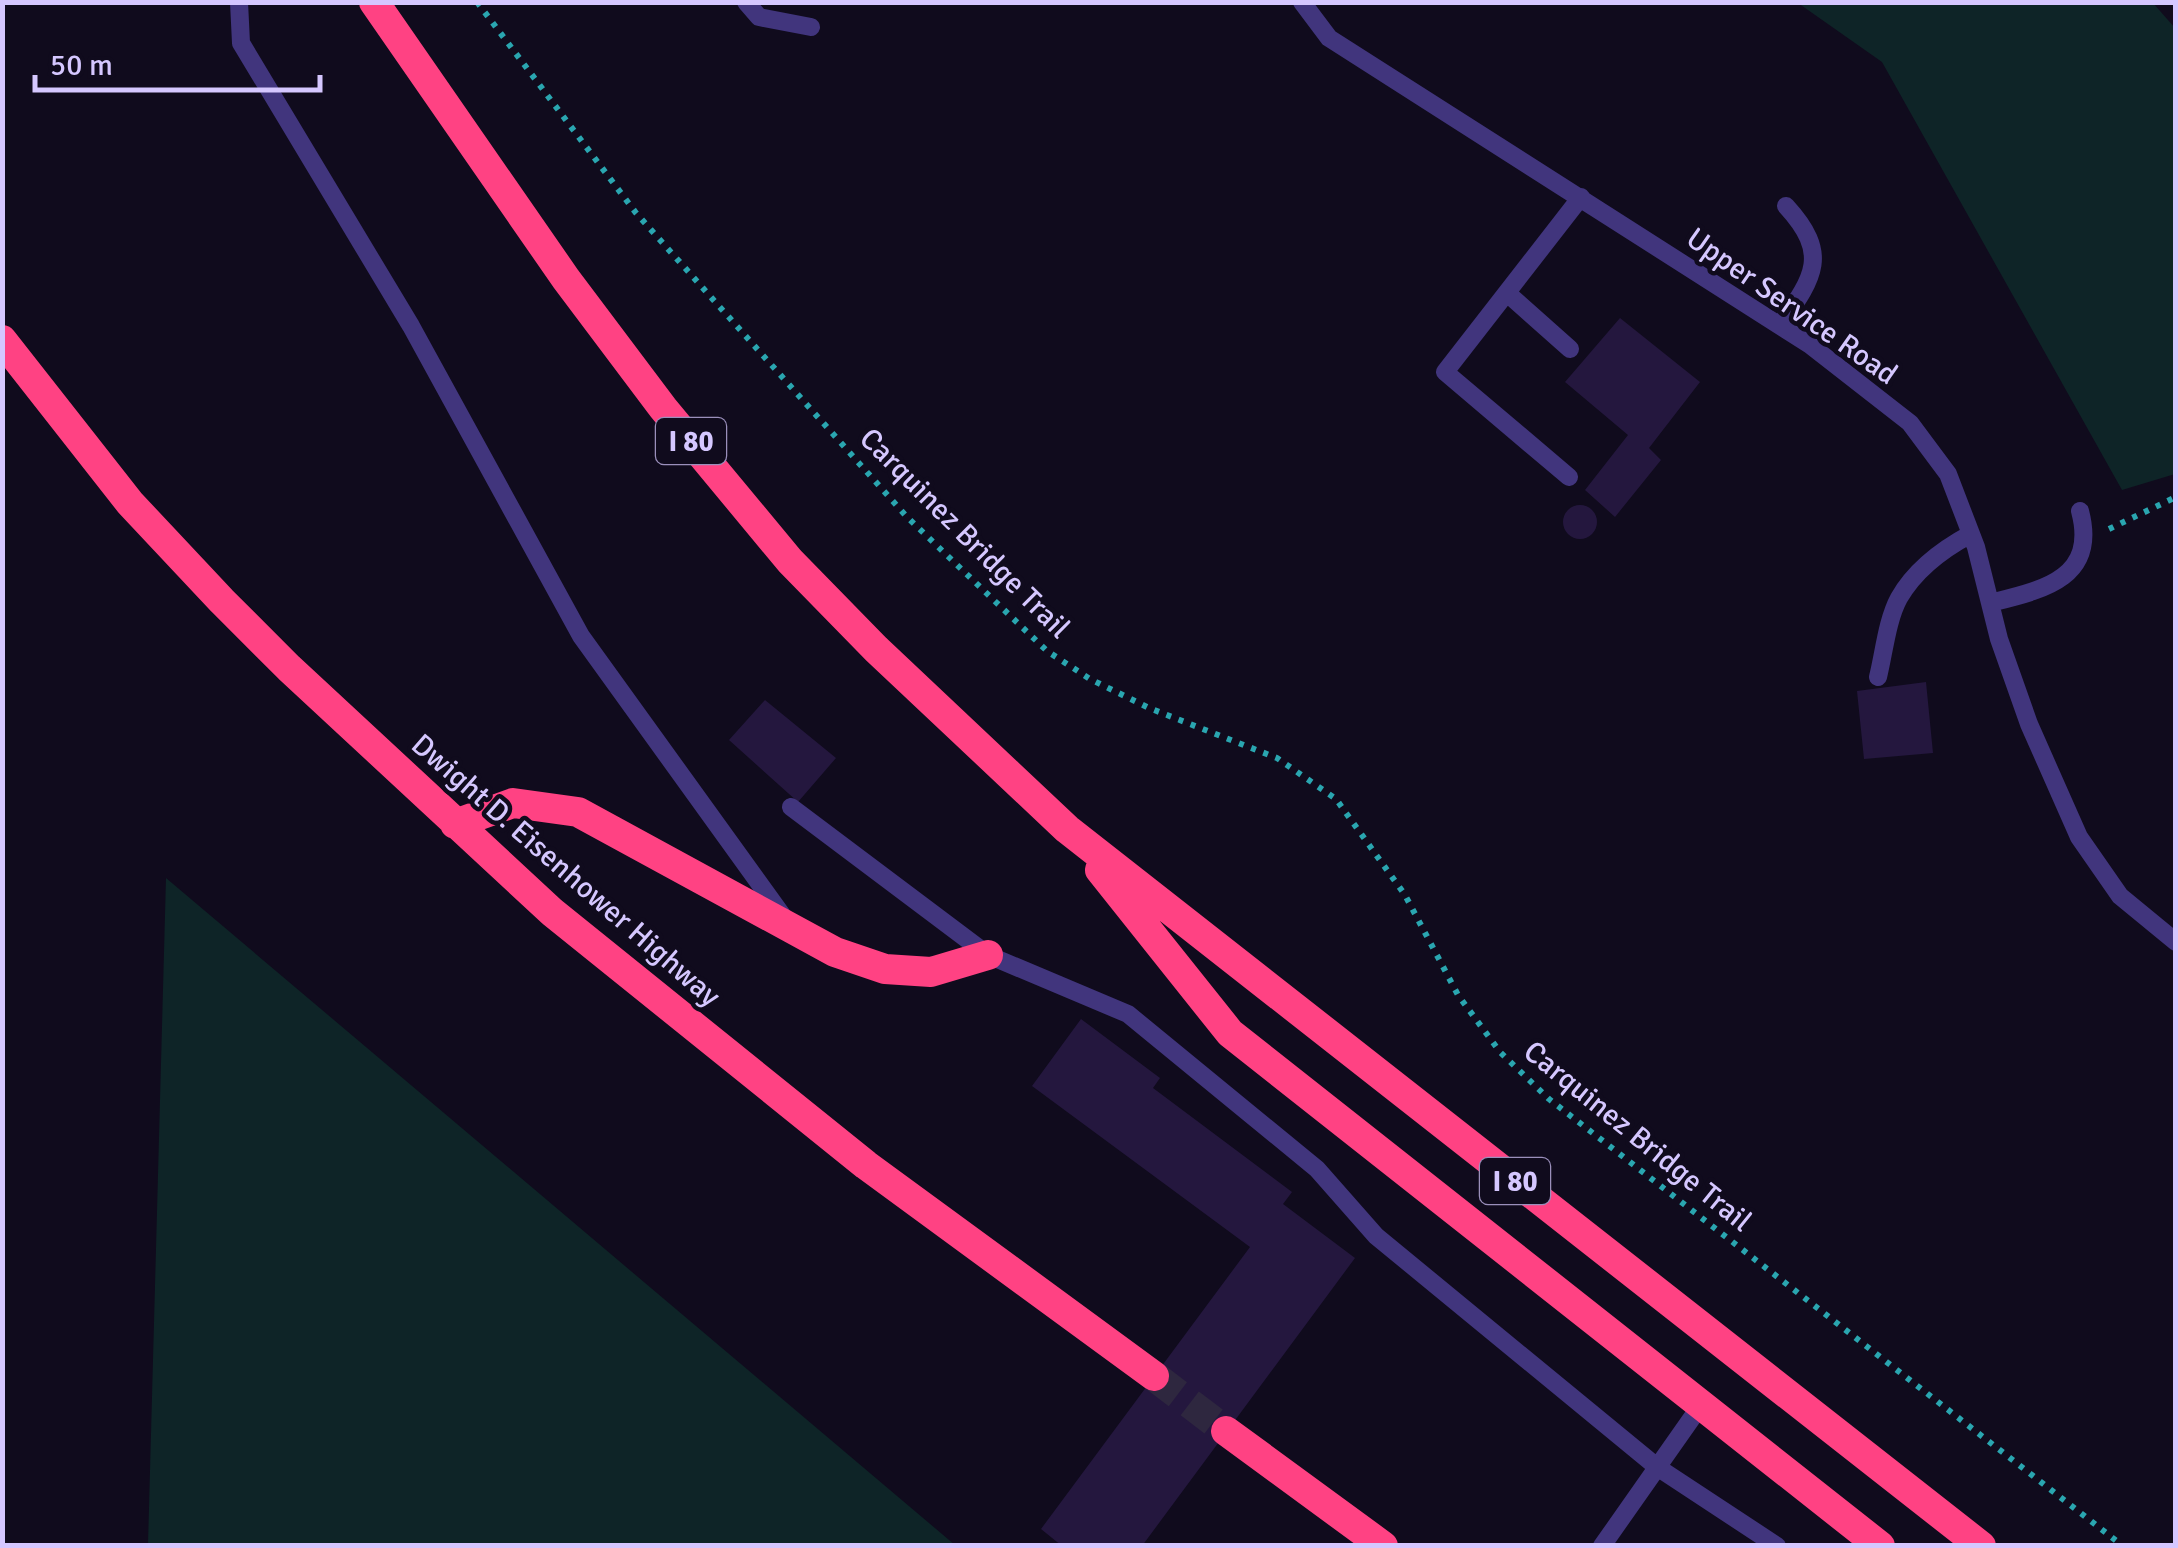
<svg xmlns="http://www.w3.org/2000/svg" width="2178" height="1548" viewBox="0 0 2178 1548" font-family="Signika,sans-serif">
<style>
.green{fill:#0e2427}
.building{fill:#24173e}
.lines{fill:none;stroke-linecap:round;stroke-linejoin:round}
.highway-tunnel{stroke:#2e273f;stroke-width:30;stroke-dasharray:30 15;stroke-linecap:butt}
.path{stroke:#2aa6b0;stroke-width:6;stroke-dasharray:5 8;stroke-linecap:butt}
.lane{stroke:#41357d;stroke-width:18}
.highway{stroke:#ff4283;stroke-width:30}
.labels{text-anchor:middle;stroke-width:9;stroke-linejoin:round;paint-order:stroke}
.shield{fill:#100b1d;stroke:#9a8fbb;stroke-width:2.5}
.shield-label{font-size:28px;font-weight:bold;fill:#d5c7ff}
.street-label{font-size:30px;fill:#d5c7ff;stroke:#100b1d}
</style>
<rect width="100%" height="100%" fill="#100b1d"/>
<path class="green" d="M 1798,3 L 2153,3 L 2175,28 L 2175,474 L 2122,490 L 1882,62 Z
M 166,878 L 955,1545 L 148,1545 Z"/>
<path class="building" d="M 1620,318 L 1700,382 L 1649,448 L 1661,460 L 1615,517 L 1585,490 L 1628,435 L 1565,382 Z
M1563 522a17 17 0 1 1 34 0a17 17 0 1 1-34 0Z
M 1926,682 L 1933,753 L 1864,759 L 1857,691 Z
M 765,700 L 836,758 L 798,802 L 729,740 Z
M 1081,1019 L 1160,1078 L 1153,1088 L 1292,1192 L 1283,1204 L 1355,1258 L 1142,1546 L 1062,1546 L 1041,1529 L 1250,1247 L 1032,1086 Z"/>
<g class="lines">
<path class="highway-tunnel" d="M 1154,1376 L 1226,1431"/>
<path class="path" d="M 477,2 L 636,213 L 907,517 L 1047,651 L 1090,679 L 1149,708 L 1277,758 L 1336,799 L 1405,895 L 1458,995 L 1500,1052 L 1549,1099 L 2123,1546
M 2109,529 L 2176,497"/>
<path class="lane" d="M 239,2 L 241,43 L 411,326 L 581,636 L 785,919
M 746,2 L 759,17 L 811,27
M 1302,2 L 1329,38 L 1810,345 L 1910,423 L 1948,474 L 1976,547 L 1999,639 L 2029,724 L 2079,837 L 2120,896 L 2176,942
M 1507,293 L 1570,349
M 1780,325 C 1813,278 1831,255 1786,206
M 1569,477 L 1445,372 L 1581,197
M 1990,603 C 2042,590 2098,579 2080,511
M 1878,677 C 1884,653 1887,620 1899,598 C 1915,570 1943,549 1971,534
M 791,807 L 988,955 L 1128,1014 L 1317,1169 L 1376,1236 L 1657,1467 L 1777,1546
M 1602,1546 L 1701,1405"/>
<path class="highway" d="M 374,2 L 566,279 L 663,408 L 790,561 L 876,649 L 1067,829 L 1981,1546
M 2,340 L 130,503 L 222,601 L 289,668 L 552,912 L 866,1165 L 1154,1376
M 455,824 L 513,803 L 578,812 L 835,952 L 885,969 L 931,972 L 988,955
M 1100,870 L 1230,1033 L 1880,1546
M 1226,1431 L 1383,1546"/>
</g>
<g class="labels">
<g class="shield">
<rect x="656" y="418" width="70" height="46" rx="8"/>
<rect x="1480" y="1158" width="70" height="46" rx="8"/>
</g>
<g class="shield-label">
<text x="691" y="451">I 80</text>
<text x="1515" y="1191">I 80</text>
</g>
<g class="street-label">
<text transform="translate(1792 306) rotate(35)" y="10">Upper Service Road</text>
<text transform="translate(965 533) rotate(45)" y="10">Carquinez Bridge Trail</text>
<text transform="translate(566 870) rotate(41)" y="10">Dwight D. Eisenhower Highway</text>
<text transform="translate(1638 1136) rotate(39)" y="10">Carquinez Bridge Trail</text>
</g>
</g>
<rect width="2178" height="1548" fill="none" stroke="#d5c7ff" stroke-width="10"/>
<path d="M35 75v15h285v-15" fill="none" stroke="#d5c7ff" stroke-width="5"/>
<text x="50" y="75" font-size="30" fill="#d5c7ff" stroke="#100b1d" stroke-width="8" paint-order="stroke">50 m</text>
</svg>
